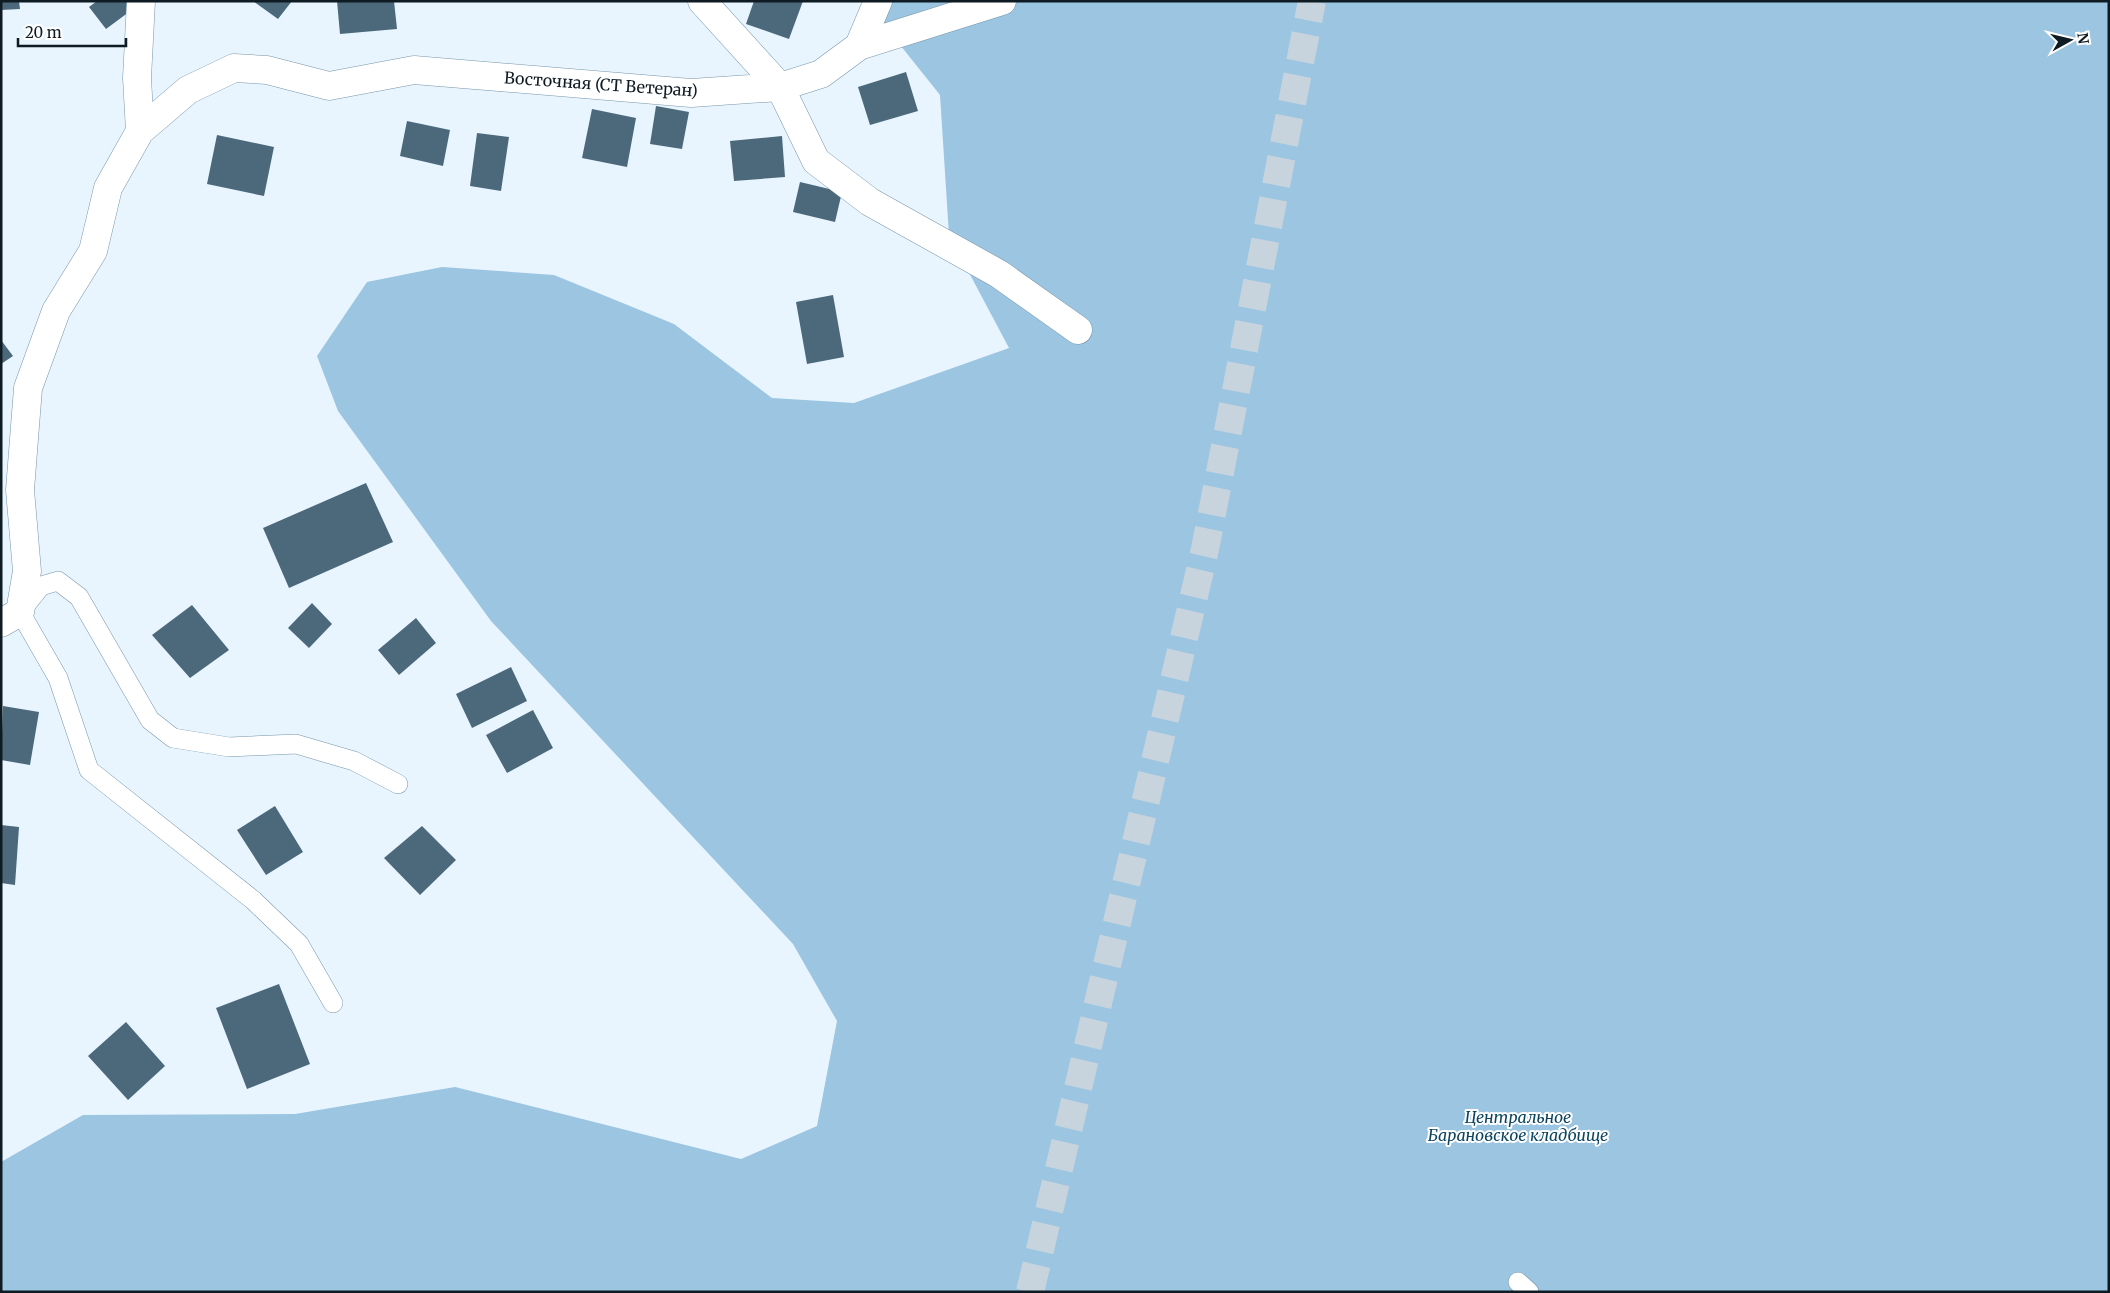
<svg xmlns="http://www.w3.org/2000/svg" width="2110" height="1293" viewBox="0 0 2110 1293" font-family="Merriweather,serif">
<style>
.green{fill:#9bc5e1}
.building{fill:#4c697c}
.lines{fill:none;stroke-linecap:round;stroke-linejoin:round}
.trunk-tunnel{stroke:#c7d4dd;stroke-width:28;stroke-dasharray:28 14;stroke-linecap:butt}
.service-casing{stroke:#7896aa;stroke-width:20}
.minor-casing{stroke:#7896aa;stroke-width:29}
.service{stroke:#fff;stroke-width:19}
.minor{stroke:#fff;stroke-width:28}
.labels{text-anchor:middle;stroke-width:4;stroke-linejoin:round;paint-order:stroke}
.street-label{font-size:16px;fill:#0f1b23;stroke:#fff}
.park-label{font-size:16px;font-style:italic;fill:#0b4461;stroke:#fff}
</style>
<rect width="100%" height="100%" fill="#e8f5fe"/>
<path class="green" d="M 865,1 L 2109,1 L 2109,1292 L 1,1292 L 1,1162 L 83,1115 L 295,1114 L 455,1087 L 741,1159 L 817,1126 L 837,1021 L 793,944 L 491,621 L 338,411 L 317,356 L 367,282 L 442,267 L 554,275 L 674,324 L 772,398 L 854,403 L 1009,348 L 949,235 L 940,95 Z"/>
<path class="building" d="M 1,1 L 19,1 L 20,9 L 1,10 Z
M 97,1 L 127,1 L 133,9 L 106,29 L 89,7 Z
M 253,1 L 292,1 L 278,19 Z
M 337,1 L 394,1 L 397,29 L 340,34 Z
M 754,1 L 803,1 L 789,39 L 746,24 Z
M 906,72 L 918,111 L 870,125 L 858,87 Z
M 656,106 L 689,112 L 682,149 L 650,144 Z
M 592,109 L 636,118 L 627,167 L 582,158 Z
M 407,121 L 450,130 L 443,166 L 400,156 Z
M 477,133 L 509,137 L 501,191 L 470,186 Z
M 217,135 L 274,147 L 264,196 L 207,184 Z
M 782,136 L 785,177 L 734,181 L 730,141 Z
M 800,182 L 842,192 L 835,222 L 793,212 Z
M 833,295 L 844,357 L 807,364 L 796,302 Z
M 1,340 L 13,356 L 1,364 Z
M 366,483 L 393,542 L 289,588 L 263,528 Z
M 312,603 L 332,624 L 309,648 L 288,628 Z
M 192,605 L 229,650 L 190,678 L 152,635 Z
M 416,618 L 436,643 L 399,675 L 378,650 Z
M 511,667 L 527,701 L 472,728 L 456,694 Z
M 3,706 L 39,712 L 30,765 L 1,760 Z
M 533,710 L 553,748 L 507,773 L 486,735 Z
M 275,806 L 303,852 L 266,875 L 237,830 Z
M 1,825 L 19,827 L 15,885 L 1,883 Z
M 422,826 L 456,860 L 420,895 L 384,858 Z
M 279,984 L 310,1064 L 247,1089 L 216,1008 Z
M 126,1022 L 165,1066 L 128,1100 L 88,1056 Z"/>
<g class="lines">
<path class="trunk-tunnel" d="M 1030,1292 L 1205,549 L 1312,1"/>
<g class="service-casing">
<path id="service" d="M 333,1003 L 299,944 L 253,900 L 89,770 L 58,678 L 20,612 L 41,586 L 58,581 L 79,597 L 150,720 L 173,738 L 229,747 L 296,744 L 354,761 L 398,784
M 1518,1282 L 1529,1292"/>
</g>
<g class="minor-casing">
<path id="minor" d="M 702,1 L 780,87 L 821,74 L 859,46 L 878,1
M 859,46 L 1002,1
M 140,131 L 188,90 L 234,68 L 267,70 L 329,86 L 414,70 L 691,93 L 780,87 L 816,161 L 870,202 L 999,274 L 1078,330
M 1,623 L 20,612 L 27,571 L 20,490 L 28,388 L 56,311 L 93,251 L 108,188 L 140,131 L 137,78 L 141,1"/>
</g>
<use href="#service" class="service"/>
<use href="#minor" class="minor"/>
</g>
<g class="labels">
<g class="street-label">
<text transform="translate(601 84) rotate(4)" y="6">Восточная (СТ Ветеран)</text>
</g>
<g class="park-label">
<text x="1518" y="1123">Центральное<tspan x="1518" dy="18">Барановское кладбище</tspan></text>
</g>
</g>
<rect width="2110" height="1293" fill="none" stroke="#0f1b23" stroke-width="5"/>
<g transform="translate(2070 40) rotate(82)" stroke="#ffffff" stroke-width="4" paint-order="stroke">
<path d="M0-4L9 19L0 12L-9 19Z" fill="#0f1b23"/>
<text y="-8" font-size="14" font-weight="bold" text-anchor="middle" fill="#0f1b23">N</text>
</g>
<path d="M18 38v8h108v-8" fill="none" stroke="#0f1b23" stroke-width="2.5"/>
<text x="25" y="38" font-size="15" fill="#0f1b23" stroke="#ffffff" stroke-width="4" paint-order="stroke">20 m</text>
</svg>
